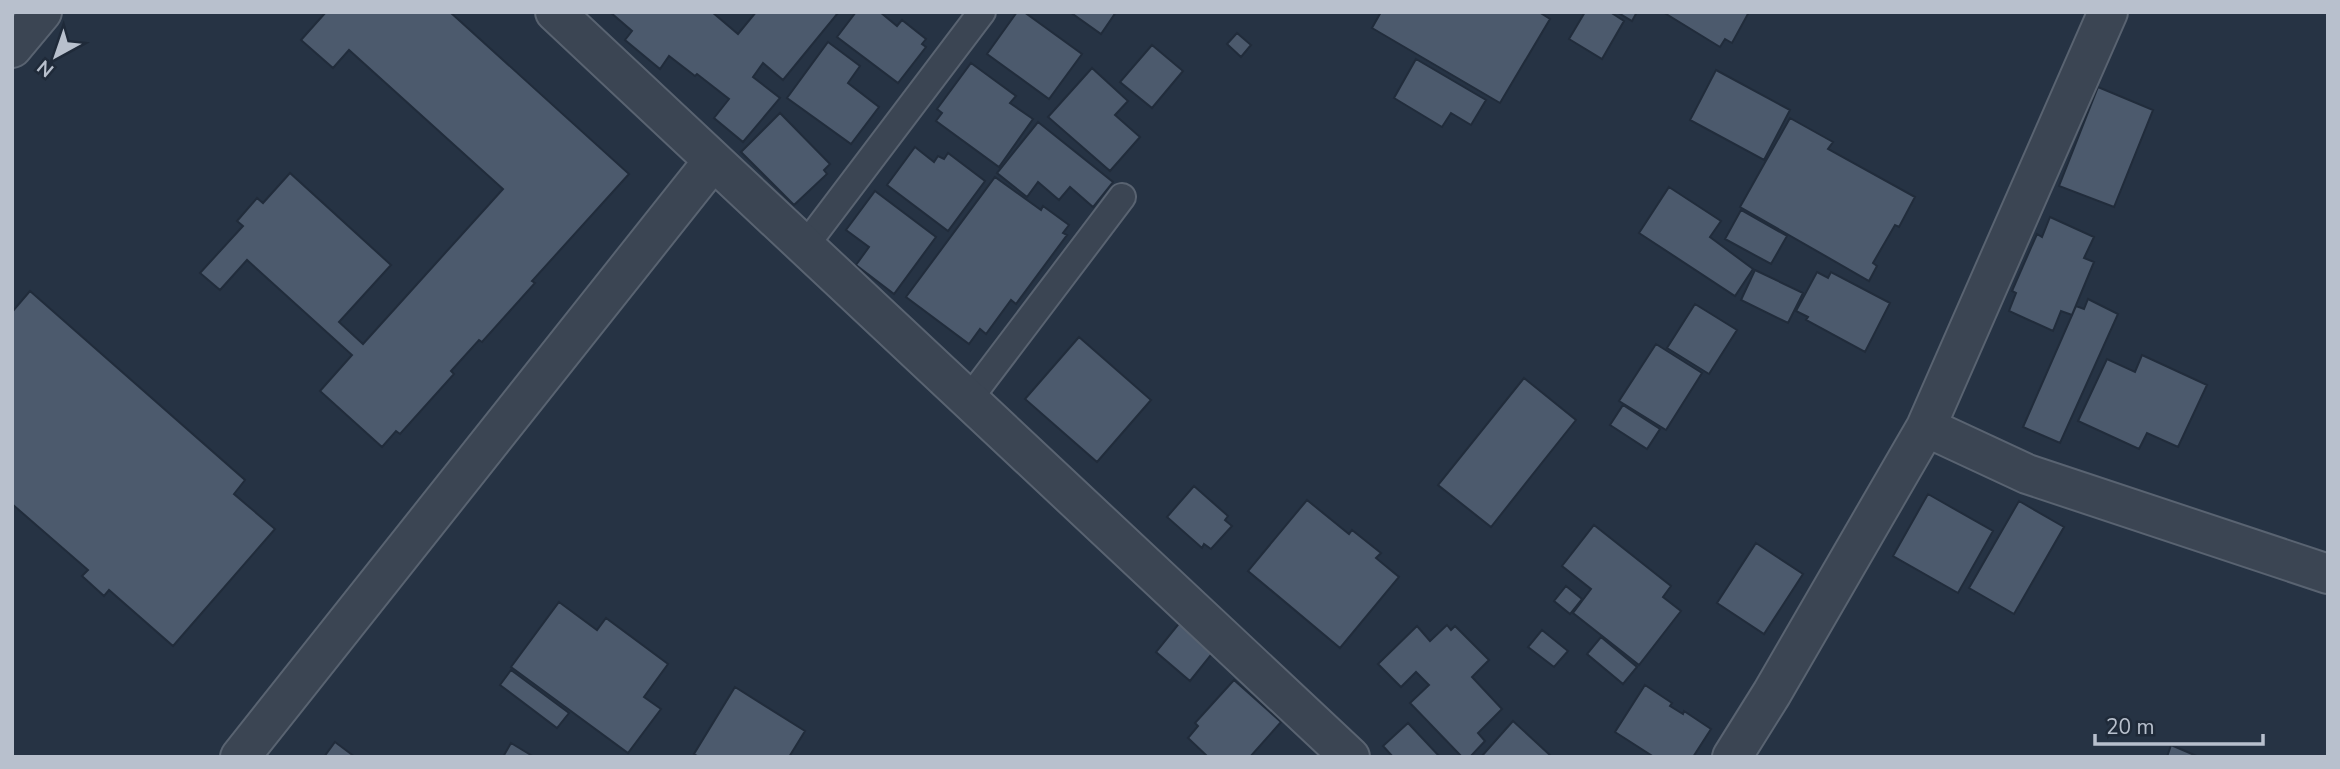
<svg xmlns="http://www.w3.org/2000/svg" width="2340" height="769" viewBox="0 0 2340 769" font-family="'Nunito Sans',sans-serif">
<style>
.building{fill:#4c5a6d;stroke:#212c3b;stroke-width:2}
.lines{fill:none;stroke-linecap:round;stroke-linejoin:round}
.service-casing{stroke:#596371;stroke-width:30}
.minor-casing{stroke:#596371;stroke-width:42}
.service{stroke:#3b4553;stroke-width:26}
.minor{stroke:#3b4553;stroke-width:38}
</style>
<rect width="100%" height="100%" fill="#263344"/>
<path class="building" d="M 326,12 L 450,12 L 629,174 L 532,281 L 535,283 L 482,342 L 479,340 L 451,371 L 454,374 L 400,434 L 396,431 L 382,447 L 320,391 L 352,355 L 247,260 L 220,290 L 200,273 L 243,226 L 237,221 L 257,198 L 263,203 L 290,173 L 391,265 L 339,322 L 363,344 L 503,189 L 349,50 L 333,68 L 301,40 Z
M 610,12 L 712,12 L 738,34 L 756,12 L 838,13 L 783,80 L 763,63 L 753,77 L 780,98 L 743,142 L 714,118 L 729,99 L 697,74 L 695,76 L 669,56 L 660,69 L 625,40 L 632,31 Z
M 856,12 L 880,12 L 897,26 L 902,20 L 926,39 L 922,44 L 926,47 L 898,83 L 837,37 Z
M 1017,12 L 1024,12 L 1082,54 L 1049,99 L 987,54 Z
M 1070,12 L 1116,12 L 1101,34 Z
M 1381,12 L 1539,12 L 1550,19 L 1500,103 L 1372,28 Z
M 1585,12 L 1610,12 L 1624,21 L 1602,59 L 1569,39 Z
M 1617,12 L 1637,12 L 1632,21 Z
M 1663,12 L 1749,12 L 1732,43 L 1725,39 L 1720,47 Z
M 1237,33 L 1251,45 L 1241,57 L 1227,44 Z
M 828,42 L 860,66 L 848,83 L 879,107 L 851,144 L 787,98 Z
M 1152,45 L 1183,71 L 1152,108 L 1120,82 Z
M 1416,59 L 1486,100 L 1471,125 L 1451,113 L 1442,127 L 1394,98 Z
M 971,63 L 1016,96 L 1010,103 L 1033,119 L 999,167 L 936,121 L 942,113 L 937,109 Z
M 1092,68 L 1128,101 L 1115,115 L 1140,137 L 1110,171 L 1048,117 Z
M 1716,70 L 1790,110 L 1764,160 L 1690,120 Z
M 2098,87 L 2153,110 L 2114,207 L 2059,186 Z
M 780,113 L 830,164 L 824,170 L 827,174 L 794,205 L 741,152 Z
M 1790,118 L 1833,142 L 1828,149 L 1915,197 L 1899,227 L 1895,225 L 1873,263 L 1877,266 L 1869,281 L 1740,207 Z
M 1038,122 L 1113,182 L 1093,207 L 1070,187 L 1059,200 L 1038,182 L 1027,197 L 997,173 Z
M 915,147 L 934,162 L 938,156 L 944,159 L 948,153 L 985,181 L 948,231 L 887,185 Z
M 995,177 L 1041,210 L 1043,206 L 1069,225 L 1063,233 L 1067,235 L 1016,304 L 1011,300 L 986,334 L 980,329 L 969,344 L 906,297 Z
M 1669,187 L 1721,221 L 1710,237 L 1753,269 L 1735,296 L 1639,233 Z
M 875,191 L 936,237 L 894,294 L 856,265 L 869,247 L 846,230 Z
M 1741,210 L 1787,236 L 1771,264 L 1725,239 Z
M 2050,217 L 2094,237 L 2084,258 L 2094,262 L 2072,315 L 2061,311 L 2053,331 L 2009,311 L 2016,293 L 2012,291 L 2037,234 L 2042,237 Z
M 1755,270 L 1803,293 L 1788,323 L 1741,300 Z
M 1817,272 L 1828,278 L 1831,272 L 1890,303 L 1865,352 L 1806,320 L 1808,317 L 1796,311 Z
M 30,291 L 245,480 L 234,494 L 275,529 L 173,646 L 109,590 L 104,596 L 82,576 L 88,570 L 12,504 L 12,312 Z
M 2088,299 L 2118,314 L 2060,443 L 2023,427 L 2076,306 L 2084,309 Z
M 1695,304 L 1737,330 L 1709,374 L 1667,348 Z
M 1079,337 L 1151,400 L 1097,462 L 1025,399 Z
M 1656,344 L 1702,373 L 1666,430 L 1619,401 Z
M 2142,355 L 2207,385 L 2178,447 L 2147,433 L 2139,449 L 2078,421 L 2107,359 L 2135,372 Z
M 1524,378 L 1576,420 L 1491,527 L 1438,485 Z
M 1623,405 L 1660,429 L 1647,449 L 1610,425 Z
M 1194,486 L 1228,516 L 1225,520 L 1232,526 L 1211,549 L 1204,544 L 1202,548 L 1167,517 Z
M 1928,494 L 1993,531 L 1958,593 L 1893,556 Z
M 1307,500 L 1349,534 L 1352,530 L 1381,553 L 1376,558 L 1399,577 L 1340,648 L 1248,571 Z
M 2019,501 L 2064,527 L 2014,614 L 1969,588 Z
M 1594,525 L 1671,586 L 1663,597 L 1681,611 L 1639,665 L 1573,613 L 1591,589 L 1562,566 Z
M 1756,543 L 1803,574 L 1764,634 L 1717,603 Z
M 1566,586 L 1582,599 L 1570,614 L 1554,601 Z
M 559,602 L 597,630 L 606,618 L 668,664 L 644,697 L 661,709 L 628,753 L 511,667 Z
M 1185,616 L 1219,645 L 1190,681 L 1156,652 Z
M 1447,625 L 1451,630 L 1455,626 L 1489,660 L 1472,677 L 1502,709 L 1478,733 L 1485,741 L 1470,757 L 1462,757 L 1410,703 L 1429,685 L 1416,672 L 1401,687 L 1378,664 L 1417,626 L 1430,641 Z
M 1542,630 L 1568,651 L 1554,667 L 1528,647 Z
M 1601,637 L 1637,667 L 1623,684 L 1587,654 Z
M 511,670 L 569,713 L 557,728 L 500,685 Z
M 1234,680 L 1281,722 L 1250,757 L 1208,757 L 1188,738 L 1198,726 L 1195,723 Z
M 1645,685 L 1672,703 L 1670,706 L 1683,714 L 1684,711 L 1711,729 L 1693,757 L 1654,757 L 1615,732 Z
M 735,687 L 805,731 L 789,757 L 699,757 L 694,754 Z
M 1513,721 L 1552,757 L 1481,757 Z
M 1408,723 L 1440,757 L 1393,757 L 1383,746 Z
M 335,742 L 355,757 L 324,757 Z
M 511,743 L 534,757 L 503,757 Z
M 2171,745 L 2199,757 L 2167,757 Z"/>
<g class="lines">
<g class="service-casing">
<path id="service" d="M 805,246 L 982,12
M 969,399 L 1122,197"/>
</g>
<g class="minor-casing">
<path id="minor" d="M 555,12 L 1350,757
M 12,48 L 42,12
M 1926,427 L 2027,474 L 2328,574
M 240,757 L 713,161
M 1732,757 L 1772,693 L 1926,427 L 2108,12"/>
</g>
<use href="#service" class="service"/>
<use href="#minor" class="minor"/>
</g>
<rect width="2340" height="769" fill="none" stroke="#b8c0cd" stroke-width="28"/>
<g transform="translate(56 56) rotate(220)" stroke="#1f2a39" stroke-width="5" paint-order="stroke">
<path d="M0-5L12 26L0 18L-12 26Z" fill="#b8c0cd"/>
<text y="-10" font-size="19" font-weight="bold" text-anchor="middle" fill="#b8c0cd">N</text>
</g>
<path d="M2095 734v10h168v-10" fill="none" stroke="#b8c0cd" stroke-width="3.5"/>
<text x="2106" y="734" font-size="21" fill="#b8c0cd" stroke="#1f2a39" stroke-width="5" paint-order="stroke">20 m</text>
</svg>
